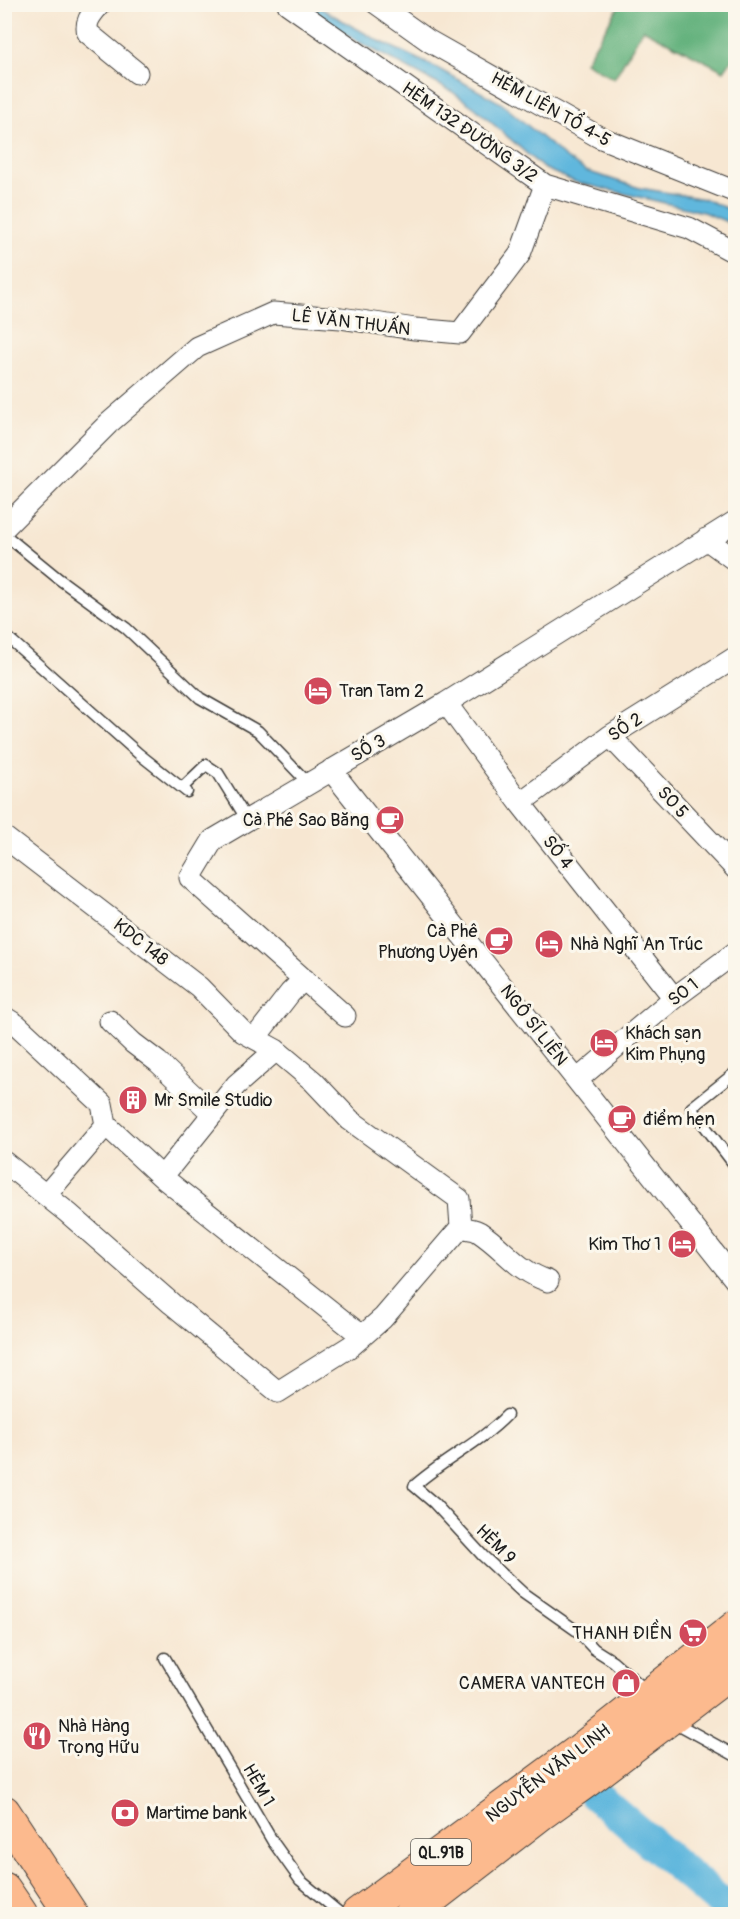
<svg xmlns="http://www.w3.org/2000/svg" width="740" height="1919" viewBox="0 0 740 1919" font-family="Pangolin,sans-serif">
<style>
.forest{fill:#65b27e;stroke:#40674d;stroke-width:1.5}
.water{fill:#60b7dd;stroke:#3e6a7c;stroke-width:1.5}
.lines{fill:none;stroke-linecap:round;stroke-linejoin:round}
.river{stroke:#60b7dd;stroke-width:32}
.service-casing{stroke:#3d3a37;stroke-width:13}
.minor-casing{stroke:#3d3a37;stroke-width:23}
.trunk-casing{stroke:#3d3a37;stroke-width:35}
.service{stroke:#fff;stroke-width:10}
.minor{stroke:#fff;stroke-width:21}
.trunk{stroke:#fcba8e;stroke-width:33}
.labels{text-anchor:middle;stroke-width:6;stroke-linejoin:round;paint-order:stroke}
.shield{fill:#fbf7ec;stroke:#5f5e5a;stroke-width:1.5}
.shield-label{font-size:16px;font-weight:bold;fill:#1c1c1c}
.street-label{font-size:18px;fill:#1c1c1c;stroke:#fbf7ec}
.poi-label{font-size:18px;fill:#1c1c1c;stroke:#fbf7ec;text-anchor:start}
</style>
<rect width="100%" height="100%" fill="#fbf7ec"/>
<filter id="ink" filterUnits="userSpaceOnUse"><feTurbulence type="fractalNoise" baseFrequency=".0167" numOctaves="2"/><feDisplacementMap in="SourceGraphic" scale="12" xChannelSelector="R" yChannelSelector="G"/><feConvolveMatrix kernelMatrix="1 2 1 2 8 2 1 2 1" color-interpolation-filters="sRGB"/></filter>
<filter id="wash" filterUnits="userSpaceOnUse"><feTurbulence type="fractalNoise" baseFrequency=".008" numOctaves="4" result="noise"/><feDisplacementMap in="SourceGraphic" scale="24" xChannelSelector="R" yChannelSelector="G"/><feGaussianBlur stdDeviation="1.35" result="paint"/><feColorMatrix in="noise" values="0 0 0 0 0 0 0 0 0 0 0 0 0 0 0 0 0 1.4 0 .05"/><feComposite in="paint" operator="in"/></filter>
<g filter="url(#wash)">
<rect width="100%" height="100%" fill="#f7e7d2"/>
<path class="forest" d="M 617,5 L 735,5 L 735,55 L 724,71 L 643,29 L 614,79 L 585,62 L 619,6 Z"/>
<path class="water" d="M 298,5 L 315,5 L 377,40 L 435,67 L 501,103 L 565,157 L 586,171 L 640,188 L 705,199 L 735,212 L 735,227 L 725,221 L 703,212 L 575,182 L 543,168 L 475,108 L 451,91 L 357,41 Z"/>
<g class="lines">
<path class="river" d="M 593,1793 L 734,1914"/>
</g>
</g>
<g filter="url(#ink)">
<g class="lines">
<g class="service-casing">
<path id="service" d="M 4,534 L 59,579 L 126,628 L 200,698 L 258,731 L 309,784
M 4,634 L 139,754 L 187,792
M 182,788 L 206,765 L 218,773 L 247,820
M 736,1072 L 691,1108 L 736,1167
M 507,1415 C 480,1443 443,1460 414,1486 L 434,1503 L 483,1556 L 523,1593 L 577,1631 L 594,1649 L 613,1661 L 648,1692
M 165,1658 L 273,1842 L 300,1880 L 341,1914
M 674,1722 L 736,1756"/>
</g>
<g class="minor-casing">
<path id="minor" d="M 100,4 C 93,13 84,21 88,33 L 137,73
M 288,4 L 545,185 L 689,228 L 736,253
M 377,4 L 429,41 L 599,137 L 736,192
M 4,528 L 109,423 L 197,347 L 273,313 L 341,318 L 415,329 L 460,333 L 520,254 L 545,185
M 706,539 L 736,561
M 446,703 L 520,803 L 674,998
M 610,736 L 736,869
M 331,770 L 736,1281
M 520,803 L 610,736 L 736,657
M 4,837 L 199,987 L 243,1032 L 276,1050 L 313,1081 L 350,1120 L 459,1199 L 461,1227
M 345,1016 L 190,878 L 213,840 L 446,703 L 736,521
M 4,1017 L 17,1025 L 102,1104 L 106,1125
M 110,1021 L 133,1043 L 158,1062 L 213,1114
M 255,1038 L 290,993 L 304,979
M 577,1080 L 674,998 L 736,952
M 4,1162 L 68,1213 L 172,1304 L 278,1392 L 351,1346 L 383,1318 L 461,1227 C 467,1229 475,1229 479,1232 C 505,1249 517,1271 548,1281
M 162,1177 L 236,1085 L 276,1050
M 46,1195 L 106,1125 L 162,1177 L 362,1336"/>
</g>
<g class="trunk-casing">
<path id="trunk" d="M 4,1812 L 71,1914
M 4,1889 L 21,1914
M 358,1914 L 579,1751 L 736,1627
M 411,1914 L 543,1812 L 596,1774 L 736,1668"/>
</g>
<use href="#service" class="service"/>
<use href="#minor" class="minor"/>
<use href="#trunk" class="trunk"/>
</g>
</g>
<defs>
<g id="hotel-disc" transform="scale(1.5)"><circle r="9.5" fill="#d1495b" stroke="#fbf7ec"/><path d="M-6-4.5h1.5V1H6V5H4.5V3h-9V5H-6ZM-4 0a1.8 1.8 0 1 1 3.6 0ZM.5 0V-2.5h3Q6-2.5 6 0Z" fill="#fff"/></g>
<g id="cafe-disc" transform="scale(1.5)"><circle r="9.5" fill="#d1495b" stroke="#fbf7ec"/><path d="M-5.5-4.5H6V0H3Q3 3.5 0 3.5H-2.5Q-5.5 3.5-5.5 0ZM3-3.2v2h1.7v-2ZM-6 4.5H4V6H-6Z" fill="#fff"/></g>
<g id="building-disc" transform="scale(1.5)"><circle r="9.5" fill="#d1495b" stroke="#fbf7ec"/><path d="M-4-6H4V6H1V3H-1V6H-4ZM-2.5-4.3h1.7v1.8h-1.7ZM.8-4.3h1.7v1.8H.8ZM-2.5-1h1.7V.8h-1.7ZM.8-1h1.7V.8H.8Z" fill="#fff"/></g>
<g id="supermarket-disc" transform="scale(1.5)"><circle r="9.5" fill="#d1495b" stroke="#fbf7ec"/><path d="M-6-5.5h2.5l.6 2H6L4.5 2H-2.5L-4.4-4H-6ZM-1.5 3.2a1.3 1.3 0 1 0 .1 0ZM3 3.2a1.3 1.3 0 1 0 .1 0Z" fill="#fff"/></g>
<g id="shop-disc" transform="scale(1.5)"><circle r="9.5" fill="#d1495b" stroke="#fbf7ec"/><path d="M-5-2.5h2.3a2.7 3.5 0 0 1 5.4 0H5L5.5 6h-11ZM-1.5-2.5h3a1.5 2.3 0 0 0-3 0Z" fill="#fff"/></g>
<g id="restaurant-disc" transform="scale(1.5)"><circle r="9.5" fill="#d1495b" stroke="#fbf7ec"/><path d="M-5-6h1v4h1v-4h1v4h1v-4h1v5L-1.5 .5V6h-2V.5L-5-1ZM5-6V6H3V1.5H1.5Q1.5-4 5-6Z" fill="#fff"/></g>
<g id="bank-disc" transform="scale(1.5)"><circle r="9.5" fill="#d1495b" stroke="#fbf7ec"/><path d="M-6-4H6V4H-6ZM0-2.3a2.3 2.3 0 1 0 0 4.6a2.3 2.3 0 1 0 0-4.6Z" fill="#fff"/></g>
</defs>
<g fill-rule="evenodd">
<use href="#hotel-disc" x="318" y="691"/>
<use href="#cafe-disc" x="390" y="820"/>
<use href="#cafe-disc" x="499" y="941"/>
<use href="#hotel-disc" x="549" y="944"/>
<use href="#hotel-disc" x="604" y="1043"/>
<use href="#building-disc" x="133" y="1100"/>
<use href="#cafe-disc" x="622" y="1119"/>
<use href="#hotel-disc" x="682" y="1244"/>
<use href="#supermarket-disc" x="693" y="1633"/>
<use href="#shop-disc" x="626" y="1683"/>
<use href="#restaurant-disc" x="37" y="1736"/>
<use href="#bank-disc" x="125" y="1813"/>
</g>
<g class="labels">
<rect class="shield" x="411" y="1839" width="60" height="26" rx="4.5"/>
<g class="shield-label">
<text x="441" y="1858">QL.91B</text>
</g>
<g class="street-label">
<text transform="translate(551 109) rotate(29)" y="6">HẺM LIÊN TỔ 4-5</text>
<text transform="translate(470 132) rotate(35)" y="6">HẺM 132 ĐƯỜNG 3/2</text>
<text transform="translate(351 322) rotate(7)" y="6">LÊ VĂN THUẤN</text>
<text transform="translate(625 727) rotate(-33)" y="6">SỐ 2</text>
<text transform="translate(368 748) rotate(-30)" y="6">SỐ 3</text>
<text transform="translate(673 802) rotate(47)" y="6">SO 5</text>
<text transform="translate(558 852) rotate(52)" y="6">SỐ 4</text>
<text transform="translate(141 942) rotate(38)" y="6">KDC 148</text>
<text transform="translate(683 992) rotate(-38)" y="6">SO 1</text>
<text transform="translate(534 1025) rotate(52)" y="6">NGÔ SĨ LIÊN</text>
<text transform="translate(496 1544) rotate(45)" y="6">HẺM 9</text>
<text transform="translate(548 1773) rotate(-37)" y="6">NGUYỄN VĂN LINH</text>
<text transform="translate(259 1785) rotate(60)" y="6">HẺM 1</text>
</g>
<g class="poi-label">
<text x="339" y="697">Tran Tam 2</text>
<text x="369" y="826" text-anchor="end">Cà Phê Sao Băng</text>
<text x="478" y="937" text-anchor="end">Cà Phê<tspan x="478" dy="21">Phương Uyên</tspan></text>
<text x="570" y="950">Nhà Nghĩ An Trúc</text>
<text x="625" y="1039">Khách sạn<tspan x="625" dy="21">Kim Phụng</tspan></text>
<text x="154" y="1106">Mr Smile Studio</text>
<text x="643" y="1125">điểm hẹn</text>
<text x="661" y="1250" text-anchor="end">Kim Thơ 1</text>
<text x="672" y="1639" text-anchor="end">THANH ĐIỀN</text>
<text x="605" y="1689" text-anchor="end">CAMERA VANTECH</text>
<text x="58" y="1732">Nhà Hàng<tspan x="58" dy="21">Trọng Hữu</tspan></text>
<text x="146" y="1819">Martime bank</text>
</g>
</g>
<rect width="740" height="1919" fill="none" stroke="#fbf7ec" stroke-width="24"/>
</svg>
